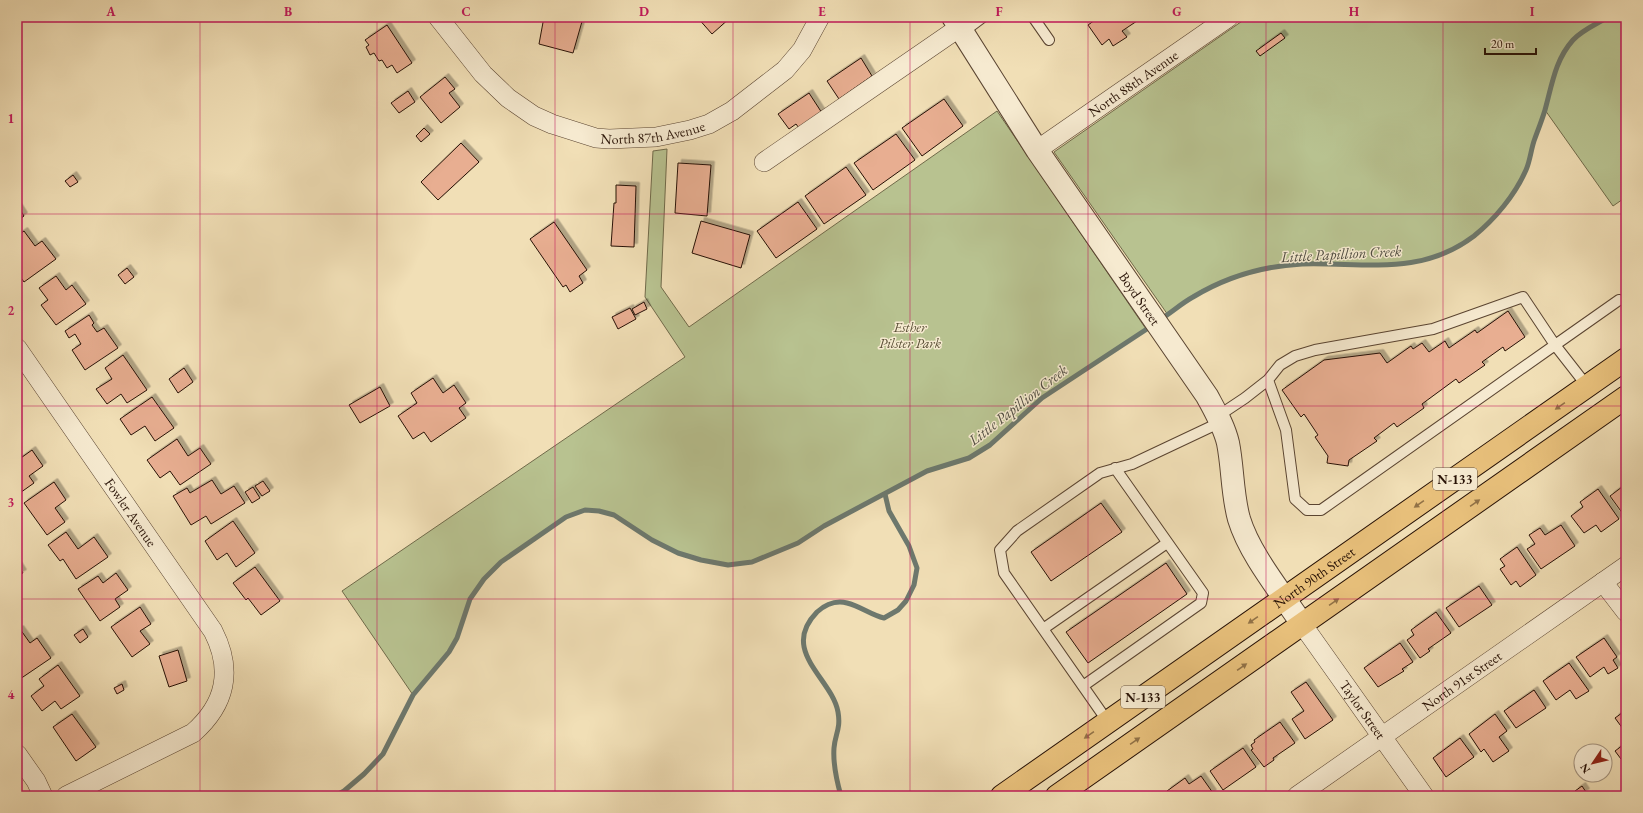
<svg xmlns="http://www.w3.org/2000/svg" width="1643" height="813" viewBox="0 0 1643 813" font-family="'EB Garamond',serif">
<style>
.green{fill:#b8c290;stroke:#706a4a}
.lines{fill:none;stroke-linecap:round;stroke-linejoin:round}
.stream{stroke:#6d786d;stroke-width:5}
.building{fill:#e8ae91;stroke:#271105;filter:url(#shadow)}
.service-casing{stroke:#5a4431;stroke-width:12}
.minor-casing{stroke:#5a4431;stroke-width:20}
.tertiary-casing{stroke:#5a4431;stroke-width:24}
.primary-casing{stroke:#271105;stroke-width:24}
.service{stroke:#f6ead0;stroke-width:10}
.minor{stroke:#f6ead0;stroke-width:19}
.tertiary{stroke:#f6ead0;stroke-width:22}
.primary{stroke:#e8c07b;stroke-width:22}
.oneway{fill:#917146}
.grid{fill:none;stroke:#c2185b;stroke-width:1;stroke-opacity:0.55}
.labels{text-anchor:middle;stroke-width:3;stroke-linejoin:round;paint-order:stroke}
.shield{fill:#f6ead0;stroke:#655242;stroke-width:1}
.shield-label{font-size:13px;font-weight:bold;fill:#271105}
.street-label{font-size:14px;fill:#271105;stroke:#f6ead0}
.park-label{font-size:14px;font-style:italic;fill:#5a4f36;stroke:#f6ead0}
.water-label{font-size:15px;font-style:italic;fill:#504d42;stroke:#f6ead0}
.neatline{fill:none;stroke:#c2185b;stroke-width:1.5}
.grid-label{font-size:13px;text-anchor:middle;font-weight:bold;fill:#c2185b}
</style>
<defs>
<filter id="shadow"><feDropShadow dx="3.5" dy="-3.5" stdDeviation="0" flood-color="#0004"/></filter>
</defs>
<rect width="100%" height="100%" fill="#f1dfb6"/>
<filter id="stains"><feTurbulence type="fractalNoise" baseFrequency=".005" numOctaves="4"/><feColorMatrix values="0 0 0 0 .2 0 0 0 0 .09 0 0 0 0 .02 0 0 0 .5 -.17"/></filter>
<radialGradient id="worn" r=".72"><stop offset=".6" stop-color="#630" stop-opacity="0"/><stop offset="1" stop-color="#630" stop-opacity=".3"/></radialGradient>
<path class="green" d="M 1248,17 L 1626,17 L 1626,197 L 1613,206 L 1545,110 C 1535,139 1529,171 1511,197 C 1482,238 1436,264 1386,266 C 1358,267 1330,263 1302,264 C 1250,268 1209,285 1168,315 L 1054,152 Z
M 997,111 L 1146,329 L 1042,398 L 990,445 L 969,458 L 927,471 L 824,526 L 798,543 L 752,562 L 728,565 L 701,560 L 678,553 L 652,540 L 614,515 L 600,511 L 585,510 L 566,517 L 501,562 L 484,579 L 470,599 L 457,638 L 449,652 L 413,695 L 342,591 L 685,357 L 645,297 L 653,151 L 667,149 L 661,287 L 689,327 Z"/>
<g class="lines">
<path class="stream" d="M 1161,319 C 1172,312 1182,303 1193,297 C 1226,277 1264,266 1302,264 C 1364,262 1420,277 1474,236 C 1495,219 1515,195 1526,170 C 1530,161 1531,150 1534,141 C 1538,130 1542,120 1545,110 C 1552,85 1555,60 1573,40 C 1582,30 1597,24 1608,17
M 335,796 L 344,791 L 364,774 L 383,754 L 413,695 L 449,652 L 457,638 L 470,599 L 484,579 L 501,562 L 566,517 L 585,510 L 599,511 L 614,515 L 652,540 L 678,553 L 701,560 L 728,565 L 752,562 L 798,543 L 824,526 L 927,471 L 969,458 L 990,445 L 1042,398 L 1153,325
M 841,796 C 837,782 833,762 834,748 C 835,734 841,729 838,712 C 832,678 779,651 817,612 C 826,604 835,600 847,603 C 860,606 871,615 884,618 L 898,610 L 906,601 L 914,585 L 917,568 L 909,546 L 889,511 L 885,494"/>
</g>
<path class="building" d="M 314,17 L 325,17 L 318,22 Z
M 544,17 L 583,18 L 573,53 L 539,44 Z
M 697,17 L 731,17 L 712,34 Z
M 1093,17 L 1143,17 L 1122,31 L 1127,37 L 1113,46 L 1109,39 L 1102,45 L 1088,25 L 1095,20 Z
M 387,25 L 412,63 L 397,73 L 392,65 L 387,68 L 382,60 L 379,61 L 374,53 L 370,55 L 366,47 L 369,45 L 365,40 Z
M 1281,33 L 1285,38 L 1260,56 L 1256,51 Z
M 861,58 L 872,76 L 839,99 L 827,81 Z
M 445,77 L 455,89 L 449,93 L 460,107 L 441,123 L 420,97 Z
M 408,91 L 415,102 L 399,113 L 391,103 Z
M 809,93 L 822,113 L 799,128 L 796,124 L 789,129 L 778,114 Z
M 944,99 L 963,126 L 922,156 L 902,128 Z
M 424,128 L 430,134 L 421,142 L 416,136 Z
M 896,134 L 915,160 L 873,190 L 854,163 Z
M 461,143 L 479,162 L 438,200 L 421,182 Z
M 678,163 L 711,165 L 707,216 L 675,213 Z
M 846,167 L 866,195 L 824,224 L 805,196 Z
M 73,175 L 78,182 L 70,187 L 65,181 Z
M 616,185 L 636,186 L 634,247 L 611,246 L 614,203 L 616,203 Z
M 798,202 L 817,229 L 776,258 L 757,231 Z
M 17,205 L 24,216 L 17,221 Z
M 701,221 L 750,235 L 741,268 L 692,253 Z
M 554,222 L 587,270 L 579,276 L 583,283 L 570,292 L 566,285 L 563,287 L 530,239 Z
M 24,231 L 35,246 L 42,241 L 56,259 L 24,282 L 17,272 L 17,236 Z
M 127,268 L 134,277 L 125,284 L 118,275 Z
M 56,276 L 66,290 L 72,285 L 86,304 L 56,325 L 41,305 L 48,300 L 39,288 Z
M 644,302 L 647,309 L 635,315 L 632,309 Z
M 630,308 L 636,319 L 618,329 L 612,317 Z
M 1508,311 L 1525,337 L 1505,351 L 1503,347 L 1482,362 L 1485,365 L 1459,383 L 1456,379 L 1422,404 L 1424,408 L 1397,427 L 1394,423 L 1374,438 L 1377,441 L 1349,460 L 1348,466 L 1327,463 L 1328,456 L 1315,437 L 1318,435 L 1304,414 L 1301,417 L 1282,390 L 1324,360 L 1380,353 L 1387,363 L 1411,346 L 1413,349 L 1422,343 L 1429,352 L 1445,341 L 1449,348 L 1475,330 L 1477,333 Z
M 89,315 L 94,323 L 92,325 L 97,332 L 104,328 L 118,348 L 85,370 L 72,350 L 81,344 L 75,334 L 69,338 L 65,331 Z
M 123,355 L 147,390 L 127,403 L 121,394 L 107,404 L 96,389 L 112,379 L 105,368 Z
M 184,368 L 193,382 L 178,393 L 169,379 Z
M 433,378 L 443,393 L 454,385 L 466,403 L 459,408 L 466,418 L 431,442 L 424,432 L 413,439 L 398,416 L 417,403 L 411,393 Z
M 380,387 L 390,406 L 360,423 L 349,405 Z
M 152,397 L 174,428 L 155,441 L 145,426 L 131,435 L 120,419 Z
M 177,439 L 188,456 L 200,448 L 211,464 L 180,485 L 170,471 L 160,478 L 147,460 Z
M 32,450 L 43,466 L 29,476 L 34,483 L 17,495 L 17,459 L 18,460 Z
M 212,480 L 221,494 L 234,486 L 245,503 L 211,524 L 206,516 L 191,525 L 173,496 L 187,488 L 190,493 Z
M 263,481 L 270,491 L 262,496 L 255,486 Z
M 54,482 L 66,500 L 55,508 L 65,522 L 47,535 L 24,503 Z
M 1626,484 L 1626,512 L 1623,514 L 1610,496 Z
M 253,487 L 260,498 L 252,503 L 245,492 Z
M 1598,489 L 1619,519 L 1601,532 L 1596,525 L 1584,533 L 1571,516 L 1583,507 L 1580,502 Z
M 1101,503 L 1122,532 L 1051,581 L 1031,552 Z
M 233,521 L 255,553 L 236,567 L 227,553 L 217,560 L 205,541 Z
M 1561,525 L 1575,546 L 1541,569 L 1527,549 L 1535,544 L 1529,535 L 1540,528 L 1545,535 Z
M 66,532 L 78,549 L 94,537 L 108,557 L 76,579 L 63,559 L 60,561 L 48,545 Z
M 1517,547 L 1536,575 L 1520,587 L 1516,581 L 1511,585 L 1500,569 L 1505,566 L 1500,559 Z
M 1166,563 L 1187,594 L 1088,663 L 1066,632 Z
M 18,565 L 23,573 L 17,576 L 17,566 Z
M 255,567 L 280,601 L 261,615 L 248,598 L 246,600 L 233,583 Z
M 116,573 L 128,590 L 115,599 L 120,607 L 100,621 L 78,589 L 98,576 L 103,583 Z
M 1479,586 L 1492,605 L 1459,627 L 1446,608 Z
M 140,607 L 151,624 L 140,631 L 150,644 L 132,657 L 111,627 Z
M 1436,612 L 1451,633 L 1428,649 L 1430,651 L 1420,658 L 1407,640 L 1414,635 L 1411,630 Z
M 20,629 L 30,643 L 37,638 L 51,658 L 20,679 L 17,675 L 17,631 Z
M 83,629 L 88,637 L 80,643 L 74,635 Z
M 1604,638 L 1617,657 L 1613,660 L 1618,668 L 1608,674 L 1604,667 L 1590,677 L 1576,657 Z
M 1400,643 L 1413,662 L 1402,669 L 1404,671 L 1378,687 L 1364,668 Z
M 178,650 L 187,681 L 169,687 L 159,656 Z
M 1569,663 L 1589,691 L 1576,699 L 1570,690 L 1556,700 L 1543,681 Z
M 58,665 L 80,696 L 61,709 L 55,701 L 42,711 L 31,696 L 44,686 L 39,679 Z
M 1306,682 L 1333,720 L 1305,739 L 1292,719 L 1304,711 L 1291,692 Z
M 122,684 L 124,690 L 117,694 L 114,688 Z
M 1534,690 L 1546,708 L 1516,728 L 1504,711 Z
M 1626,710 L 1626,733 L 1615,718 Z
M 72,714 L 96,747 L 76,761 L 53,727 Z
M 1495,714 L 1507,731 L 1499,737 L 1509,751 L 1493,762 L 1484,749 L 1481,752 L 1469,734 Z
M 1280,722 L 1295,743 L 1273,758 L 1274,760 L 1264,767 L 1251,750 L 1253,749 L 1251,745 L 1255,742 L 1254,740 Z
M 1460,738 L 1474,757 L 1446,777 L 1433,758 Z
M 1623,745 L 1626,749 L 1626,756 L 1621,759 L 1615,751 Z
M 1243,748 L 1256,767 L 1223,790 L 1210,771 Z
M 1201,776 L 1213,793 L 1209,796 L 1170,796 L 1167,791 L 1185,778 L 1189,784 Z
M 1582,786 L 1586,792 L 1579,796 L 1575,791 Z"/>
<g class="lines">
<g class="service-casing">
<path id="service" d="M 1033,17 L 1049,40
M 963,32 L 983,17
M 1268,380 L 1280,365 L 1295,356 L 1315,350 L 1433,329 L 1523,297 L 1555,345 L 1619,300
M 1218,416 L 1245,398 L 1268,380 L 1286,430 L 1295,499 L 1307,510 L 1321,510 L 1555,345 L 1587,386
M 1043,629 L 1167,543
M 1083,686 L 1201,603 L 1203,593 L 1115,468
M 1108,722 L 1004,573 L 1000,550 L 1017,531 L 1100,473 L 1132,464 L 1221,422"/>
</g>
<g class="minor-casing">
<g id="minor">
<path id="s1" d="M 438,17 L 483,74 L 508,98 L 534,116 L 552,124 L 596,138 L 609,139 L 656,137 L 690,130 L 709,124 L 732,111 L 785,70 L 802,50 L 820,17"/>
<path id="s2" d="M 1037,150 L 1229,17"/>
<path d="M 764,162 L 960,27"/>
<path id="s3" d="M 17,348 L 213,631 C 233,670 226,704 193,733 L 66,796"/>
<path d="M 1603,582 L 1626,612"/>
<path id="s4" d="M 1302,624 L 1424,796"/>
<path d="M 17,754 L 36,781 L 43,796"/>
<path id="s5" d="M 1297,796 L 1626,566"/>
</g>
</g>
<g class="tertiary-casing">
<g id="tertiary">
<path id="s6" d="M 953,17 L 1037,150 L 1207,396 C 1215,411 1224,426 1228,443 C 1233,468 1232,494 1239,519 C 1250,555 1281,592 1302,624"/>
</g>
</g>
<g class="primary-casing">
<g id="primary">
<path id="s7" d="M 1002,796 L 1626,359"/>
<path d="M 1057,796 L 1626,397"/>
</g>
</g>
<use href="#service" class="service"/>
<use href="#minor" class="minor"/>
<use href="#tertiary" class="tertiary"/>
<use href="#primary" class="primary"/>
</g>
<defs><path id="oneway-solid" d="M-6-.8H1V-3.2L6.5 0L1 3.2V.8H-6Z"/></defs>
<g class="oneway">
<use href="#oneway-solid" transform="translate(1560 406) rotate(145)"/>
<use href="#oneway-solid" transform="translate(1475 503) rotate(-35)"/>
<use href="#oneway-solid" transform="translate(1419 504) rotate(145)"/>
<use href="#oneway-solid" transform="translate(1334 602) rotate(-35)"/>
<use href="#oneway-solid" transform="translate(1253 620) rotate(145)"/>
<use href="#oneway-solid" transform="translate(1242 667) rotate(-35)"/>
<use href="#oneway-solid" transform="translate(1089 735) rotate(145)"/>
<use href="#oneway-solid" transform="translate(1135 741) rotate(-35)"/>
</g>
<path class="grid" d="M 200,17 L 200,796M 377,17 L 377,796M 555,17 L 555,796M 733,17 L 733,796M 910,17 L 910,796M 1088,17 L 1088,796M 1266,17 L 1266,796M 1443,17 L 1443,796M 17,214 L 1626,214M 17,406 L 1626,406M 17,599 L 1626,599"/>
<g class="labels">
<g class="shield">
<rect x="1433" y="468" width="44" height="22" rx="3"/>
<rect x="1121" y="686" width="44" height="22" rx="3"/>
</g>
<g class="shield-label">
<text x="1455" y="484">N-133</text>
<text x="1143" y="702">N-133</text>
</g>
<g class="street-label">
<text dy="5" stroke="none"><textPath href="#s2" startOffset="117">North 88th Avenue</textPath></text>
<text dy="5" stroke="none"><textPath href="#s1" startOffset="262">North 87th Avenue</textPath></text>
<text dy="5" stroke="none"><textPath href="#s6" startOffset="338">Boyd Street</textPath></text>
<text dy="5" stroke="none"><textPath href="#s3" startOffset="200">Fowler Avenue</textPath></text>
<text dy="5" stroke="none"><textPath href="#s7" startOffset="381">North 90th Street</textPath></text>
<text dy="5" stroke="none"><textPath href="#s5" startOffset="201">North 91st Street</textPath></text>
<text dy="5" stroke="none"><textPath href="#s4" startOffset="105">Taylor Street</textPath></text>
</g>
<g class="park-label">
<text x="910" y="332">Esther<tspan x="910" dy="16">Pilster Park</tspan></text>
</g>
<g class="water-label">
<text transform="translate(1341 254) rotate(-3)" y="5">Little Papillion Creek</text>
<text transform="translate(1018 405) rotate(-38)" y="5">Little Papillion Creek</text>
</g>
</g>
<rect width="1643" height="813" fill="none" stroke="#f1dfb6" stroke-width="44"/>
<g transform="translate(1593 763) rotate(235)"><circle r="19" fill="#f6ead0" stroke="#a3937f"/>
<path d="M0-3L7 15L0 10L-7 15Z" fill="#8f2418"/>
<text y="-6" font-size="11" font-weight="bold" text-anchor="middle" fill="#271105">N</text>
</g>
<path d="M1485 48v6h51v-6" fill="none" stroke="#271105" stroke-width="2"/>
<text x="1491" y="48" font-size="12" fill="#271105" stroke="#f6ead0" stroke-width="3" paint-order="stroke">20 m</text>
<rect x="22" y="22" width="1599" height="769" class="neatline"/>
<g class="grid-label">
<text x="111" y="16">A</text>
<text x="288" y="16">B</text>
<text x="466" y="16">C</text>
<text x="644" y="16">D</text>
<text x="822" y="16">E</text>
<text x="999" y="16">F</text>
<text x="1177" y="16">G</text>
<text x="1354" y="16">H</text>
<text x="1532" y="16">I</text>
<text x="11" y="123">1</text>
<text x="11" y="315">2</text>
<text x="11" y="507">3</text>
<text x="11" y="699">4</text>
</g>
<rect width="100%" height="100%" filter="url(#stains)"/>
<rect width="100%" height="100%" fill="url(#worn)"/>
</svg>
